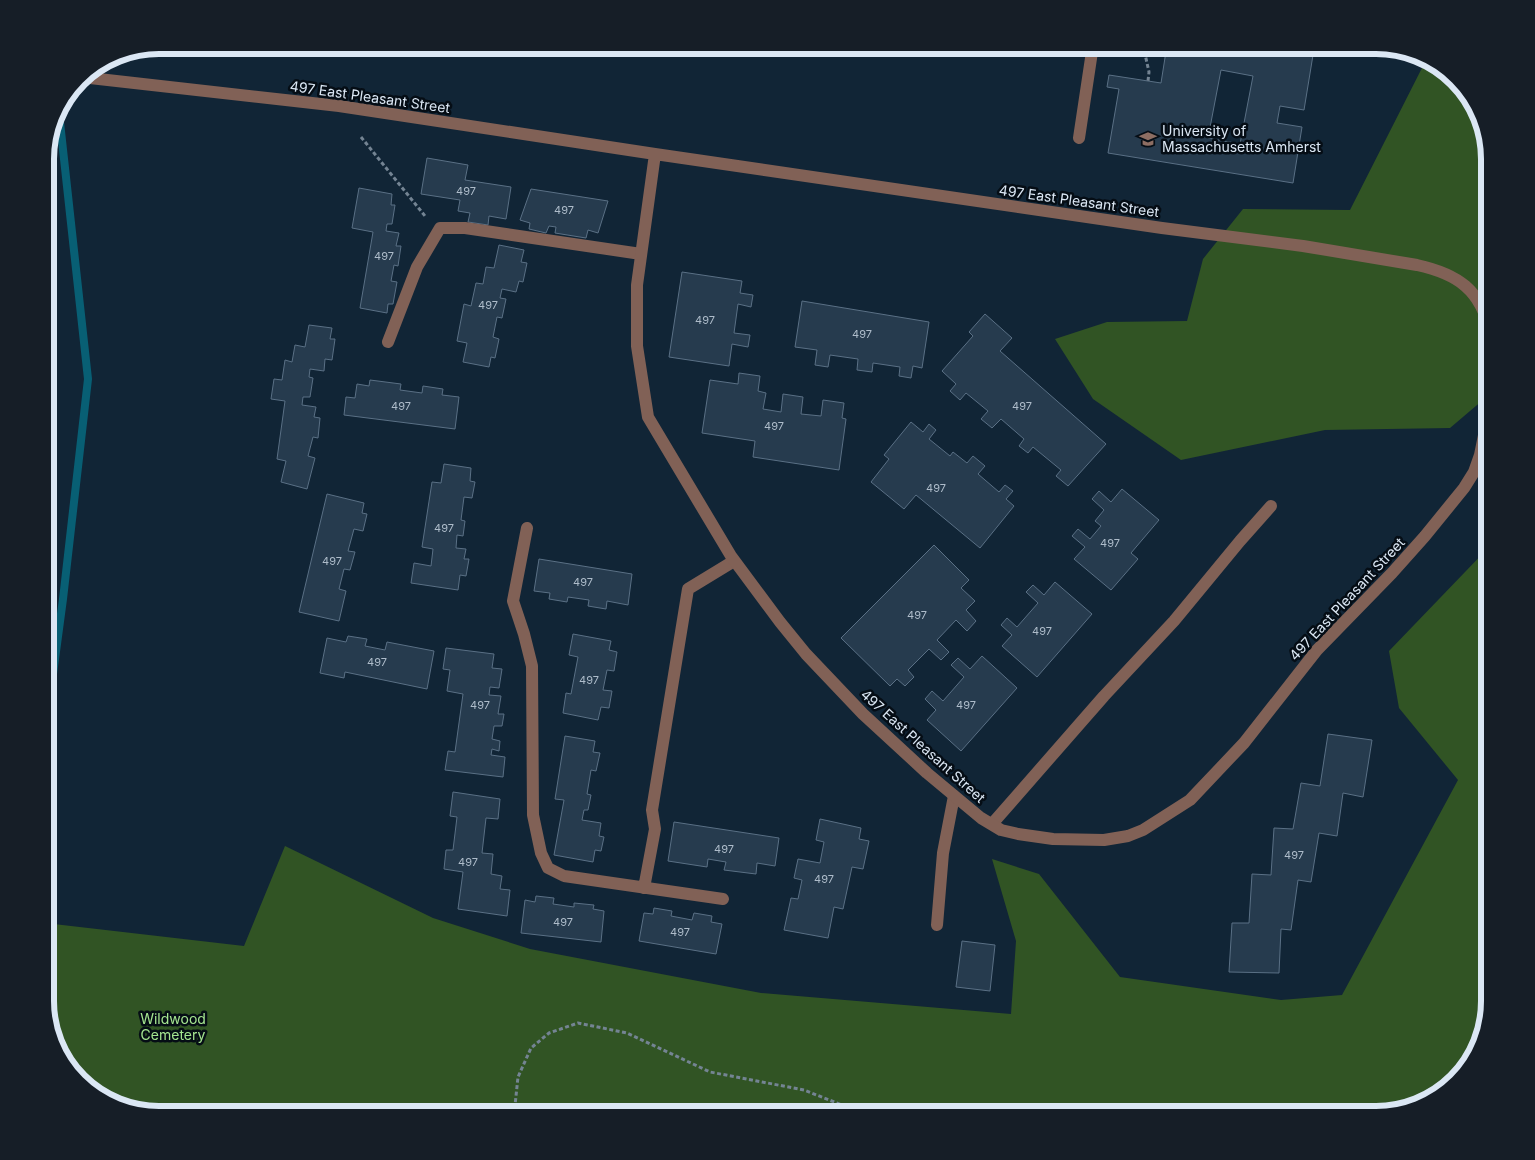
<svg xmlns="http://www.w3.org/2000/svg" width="1535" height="1160" viewBox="0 0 1535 1160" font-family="Inter,sans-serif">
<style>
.green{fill:#315424}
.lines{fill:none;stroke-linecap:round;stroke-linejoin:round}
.stream{stroke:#085f74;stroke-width:8}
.building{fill:#263b4e;stroke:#5a7085;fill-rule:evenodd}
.path{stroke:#748493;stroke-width:3;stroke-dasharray:4 2.5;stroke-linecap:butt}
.service{stroke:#816156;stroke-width:12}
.minor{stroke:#816156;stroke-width:12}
.labels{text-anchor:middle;stroke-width:5;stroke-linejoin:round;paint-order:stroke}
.number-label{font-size:11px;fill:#aebcca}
.street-label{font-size:14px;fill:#dbe7f4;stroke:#050d15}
.poi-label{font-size:14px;fill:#dbe7f4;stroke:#050d15;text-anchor:start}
.park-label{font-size:14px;fill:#a5e590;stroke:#050d15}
.rim{fill:none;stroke:#dbe7f4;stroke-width:6}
</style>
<rect width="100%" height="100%" fill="#112536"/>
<path class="green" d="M 1425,62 L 1446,69 L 1478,108 L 1490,159 L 1490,394 L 1450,428 L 1325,430 L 1181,460 L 1093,399 L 1055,339 L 1107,322 L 1187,321 L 1203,259 L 1243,209 L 1350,210 Z
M 1490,546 L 1490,1001 L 1466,1071 L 1426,1103 L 1376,1115 L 159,1115 L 89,1091 L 57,1052 L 45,1008 L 45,923 L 244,946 L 285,846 L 433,918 L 530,949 L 761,993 L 1011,1014 L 1016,941 L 992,859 L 1039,874 L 1120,977 L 1281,1000 L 1342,995 L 1458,780 L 1399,708 L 1389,651 Z"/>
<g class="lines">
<path class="stream" d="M 45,734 L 63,599 L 88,379 L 59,113"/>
</g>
<path class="building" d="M 1167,45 L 1253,45 L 1313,55 L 1304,110 L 1280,106 L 1277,123 L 1302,127 L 1293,183 L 1108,153 L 1119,89 L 1107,87 L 1109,75 L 1161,83 ZM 1221,70 L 1253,76 L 1240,144 L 1208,138 Z
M 427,158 L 468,165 L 465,180 L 511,187 L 506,219 L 489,216 L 488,225 L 468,222 L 470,213 L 458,211 L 460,200 L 421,194 Z
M 359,188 L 392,194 L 391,205 L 395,205 L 392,224 L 387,224 L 386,231 L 399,233 L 396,246 L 401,246 L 398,266 L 394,265 L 391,281 L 397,282 L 393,304 L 388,304 L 387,313 L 360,308 L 373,232 L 352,228 Z
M 531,189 L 608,201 L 598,233 L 588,230 L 586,238 L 555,233 L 556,227 L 549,226 L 546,233 L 529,229 L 530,223 L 520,220 Z
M 499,245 L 524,250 L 521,262 L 527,263 L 523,282 L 519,281 L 516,292 L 502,289 L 500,298 L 506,299 L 502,318 L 497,317 L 493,337 L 499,339 L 495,358 L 491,357 L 489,367 L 463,362 L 467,343 L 457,341 L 464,304 L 471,306 L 476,283 L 483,284 L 486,267 L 494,268 Z
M 682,272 L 742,281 L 740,293 L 753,295 L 751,307 L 738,304 L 734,333 L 750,335 L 748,347 L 732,344 L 729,366 L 669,357 Z
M 802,301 L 929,322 L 922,368 L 913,366 L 911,378 L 899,376 L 900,367 L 873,363 L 872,372 L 857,370 L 858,359 L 830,355 L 828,367 L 815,365 L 817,350 L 795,347 Z
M 985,314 L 1012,338 L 1000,351 L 1106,444 L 1068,486 L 1056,476 L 1061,470 L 1033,447 L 1028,453 L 1019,446 L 1024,439 L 1001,419 L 992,428 L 981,419 L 988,411 L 966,393 L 960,400 L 950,391 L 956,384 L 942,371 L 973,336 L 969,332 Z
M 309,325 L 332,328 L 330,339 L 335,339 L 332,360 L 325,359 L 324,371 L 310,369 L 309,377 L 313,378 L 310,397 L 303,397 L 302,405 L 316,407 L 314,417 L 320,418 L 318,438 L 313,437 L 308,456 L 315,458 L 307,489 L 281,482 L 286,461 L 277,459 L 285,401 L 271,399 L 274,379 L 282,380 L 285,360 L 292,362 L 295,345 L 305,347 Z
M 739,373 L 760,376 L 758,391 L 766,393 L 763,409 L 781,412 L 783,394 L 803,397 L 801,414 L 821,416 L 823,400 L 844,403 L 842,418 L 846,419 L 839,470 L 753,457 L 755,441 L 702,433 L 710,380 L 738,384 Z
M 370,380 L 401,384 L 400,390 L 422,393 L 423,386 L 443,389 L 442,395 L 459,397 L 455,429 L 344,415 L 346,397 L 355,398 L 357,384 L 369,386 Z
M 911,422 L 923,432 L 929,424 L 936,430 L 929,439 L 950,456 L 953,452 L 967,463 L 973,456 L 985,466 L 978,474 L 999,492 L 1005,485 L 1013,491 L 1006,499 L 1014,506 L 980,548 L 916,495 L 904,509 L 871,482 L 889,459 L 884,455 Z
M 444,464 L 471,468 L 470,481 L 475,482 L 472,498 L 464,497 L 461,520 L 465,521 L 463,536 L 457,535 L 456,548 L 466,549 L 464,559 L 469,559 L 466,576 L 460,575 L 458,590 L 411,583 L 414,563 L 431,566 L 433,549 L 422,547 L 432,482 L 441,483 Z
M 1122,489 L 1159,520 L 1131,553 L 1138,559 L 1111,590 L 1074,559 L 1085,547 L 1072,536 L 1078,529 L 1090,539 L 1101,526 L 1095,521 L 1104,510 L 1092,499 L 1099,491 L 1111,502 Z
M 327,494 L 364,503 L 362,513 L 367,514 L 363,531 L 354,529 L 348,551 L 355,552 L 350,570 L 344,569 L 339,589 L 346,591 L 339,621 L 299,612 Z
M 934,545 L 969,580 L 961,588 L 975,601 L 966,610 L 976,621 L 967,631 L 956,620 L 937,640 L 949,652 L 941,660 L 929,649 L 908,670 L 914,677 L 905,686 L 897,679 L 890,686 L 841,638 Z
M 539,559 L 632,574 L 628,605 L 607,601 L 606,609 L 588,606 L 589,600 L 568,597 L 567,602 L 549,599 L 550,593 L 534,591 Z
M 1055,582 L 1092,614 L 1037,677 L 1002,646 L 1012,635 L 1001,625 L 1007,618 L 1017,627 L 1038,603 L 1026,592 L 1033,585 L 1044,595 Z
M 573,634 L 611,641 L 609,650 L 617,652 L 614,671 L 607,670 L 603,690 L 612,691 L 609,708 L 601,707 L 598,720 L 563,713 L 566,693 L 571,694 L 578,657 L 569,655 Z
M 348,636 L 367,639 L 365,646 L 385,650 L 387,642 L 434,651 L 427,689 L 345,672 L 344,678 L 320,673 L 327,638 L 346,642 Z
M 446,648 L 494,654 L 492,668 L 502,669 L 499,688 L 490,687 L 489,695 L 501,696 L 498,714 L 504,714 L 502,726 L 494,726 L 492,739 L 500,741 L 499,751 L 492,749 L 491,755 L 505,757 L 503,777 L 445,770 L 448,751 L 455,752 L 463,694 L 447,691 L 450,670 L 443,669 Z
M 982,656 L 1017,688 L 961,751 L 927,720 L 936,710 L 925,699 L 932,691 L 943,701 L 964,677 L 951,665 L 958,658 L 970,669 Z
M 1328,734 L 1372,740 L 1363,797 L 1343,793 L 1337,836 L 1319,833 L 1311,882 L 1298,880 L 1291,930 L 1281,929 L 1279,973 L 1229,972 L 1232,923 L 1249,923 L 1252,874 L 1271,875 L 1274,828 L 1293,829 L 1301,783 L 1320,786 Z
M 565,736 L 595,741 L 593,752 L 600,753 L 596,771 L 591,770 L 587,794 L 591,795 L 588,810 L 584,810 L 582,820 L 601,823 L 599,836 L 604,837 L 601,851 L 595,850 L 593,862 L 554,855 L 564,800 L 555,799 Z
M 453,792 L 500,799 L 498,819 L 486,818 L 482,853 L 493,854 L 491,874 L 502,876 L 500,889 L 510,890 L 507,916 L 458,909 L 463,872 L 444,869 L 446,850 L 453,850 L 457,817 L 450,816 Z
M 820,819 L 861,828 L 859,839 L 869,841 L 863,869 L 852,867 L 843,909 L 834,907 L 828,938 L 784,930 L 791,898 L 798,899 L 802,880 L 794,878 L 798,859 L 820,863 L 824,842 L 816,840 Z
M 674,822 L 779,838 L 775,866 L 757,863 L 756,874 L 724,870 L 726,862 L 708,859 L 707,867 L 668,861 Z
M 536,896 L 554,898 L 553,904 L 574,907 L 574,903 L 594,905 L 593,909 L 604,911 L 601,942 L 521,933 L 525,900 L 535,902 Z
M 654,908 L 672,911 L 671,916 L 692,920 L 694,913 L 712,916 L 711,922 L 722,924 L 716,954 L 639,941 L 644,913 L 653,914 Z
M 962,941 L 995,945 L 990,991 L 956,987 Z"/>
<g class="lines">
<path class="path" d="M 1143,45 L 1149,72 L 1148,81
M 361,137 L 425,216
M 514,1115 L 518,1077 L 531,1048 L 549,1033 L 578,1023 L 627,1033 L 710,1072 L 804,1090 L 867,1115"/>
<path class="service" d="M 1079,138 L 1093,45
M 388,342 L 417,267 L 440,228 L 465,228 L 641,254
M 527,528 L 513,601 L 524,634 L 532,666 L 533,815 L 541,853 L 548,868 L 564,876 L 723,899
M 992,824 L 1104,696 L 1174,621 L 1240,541 L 1271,506
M 644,888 L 655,829 L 652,810 L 688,589 L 734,561
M 937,925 L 943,853 L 954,796"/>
<path class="minor" d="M 949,45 L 966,46 L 977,45
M 81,77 L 339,106 L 655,154 L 1162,228 L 1303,246 L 1417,265 C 1458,274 1481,290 1490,332
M 655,154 L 637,285 L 637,346 L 648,417 L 731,556 L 780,622 L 806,654 L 863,714 L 927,773 L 981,818 L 1001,830 L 1018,834 L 1053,839 L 1104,840 L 1128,836 L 1143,830 L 1190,800 L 1244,743 L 1317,650 L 1392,573 L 1425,536 L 1464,488 L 1474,472 L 1480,455 L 1490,406"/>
</g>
<defs>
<g id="university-bare" transform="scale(1.35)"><path d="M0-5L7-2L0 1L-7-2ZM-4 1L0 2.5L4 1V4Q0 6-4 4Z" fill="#8d6e63" stroke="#050d15" stroke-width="2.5" paint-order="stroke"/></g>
</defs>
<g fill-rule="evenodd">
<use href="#university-bare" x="1148" y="139"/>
</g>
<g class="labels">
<g class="number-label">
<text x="466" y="195">497</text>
<text x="564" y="214">497</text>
<text x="384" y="260">497</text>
<text x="488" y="309">497</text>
<text x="705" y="324">497</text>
<text x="862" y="338">497</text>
<text x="401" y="410">497</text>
<text x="1022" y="410">497</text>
<text x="774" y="430">497</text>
<text x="936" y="492">497</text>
<text x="444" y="532">497</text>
<text x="1110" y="547">497</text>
<text x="332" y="565">497</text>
<text x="583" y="586">497</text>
<text x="917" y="619">497</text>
<text x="1042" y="635">497</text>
<text x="377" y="666">497</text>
<text x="589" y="684">497</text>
<text x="480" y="709">497</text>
<text x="966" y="709">497</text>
<text x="724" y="853">497</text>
<text x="1294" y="859">497</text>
<text x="468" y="866">497</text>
<text x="824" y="883">497</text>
<text x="563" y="926">497</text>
<text x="680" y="936">497</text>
</g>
<g class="street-label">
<text transform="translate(370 97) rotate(8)" y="5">497 East Pleasant Street</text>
<text transform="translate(1079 201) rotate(8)" y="5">497 East Pleasant Street</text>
<text transform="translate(1347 599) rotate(-47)" y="5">497 East Pleasant Street</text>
<text transform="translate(923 746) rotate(42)" y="5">497 East Pleasant Street</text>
</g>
<g class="poi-label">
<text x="1162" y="136">University of<tspan x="1162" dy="16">Massachusetts Amherst</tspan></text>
</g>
<g class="park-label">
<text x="173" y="1024">Wildwood<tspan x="173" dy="16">Cemetery</tspan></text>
</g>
</g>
<path d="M0 0H1535V1160H0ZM159 54H1376A105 105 0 0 1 1481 159V1001A105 105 0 0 1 1376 1106H159A105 105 0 0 1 54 1001V159A105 105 0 0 1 159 54Z" fill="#161e27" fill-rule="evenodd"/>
<path class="rim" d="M159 54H1376A105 105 0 0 1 1481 159V1001A105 105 0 0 1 1376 1106H159A105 105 0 0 1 54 1001V159A105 105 0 0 1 159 54Z"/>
</svg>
